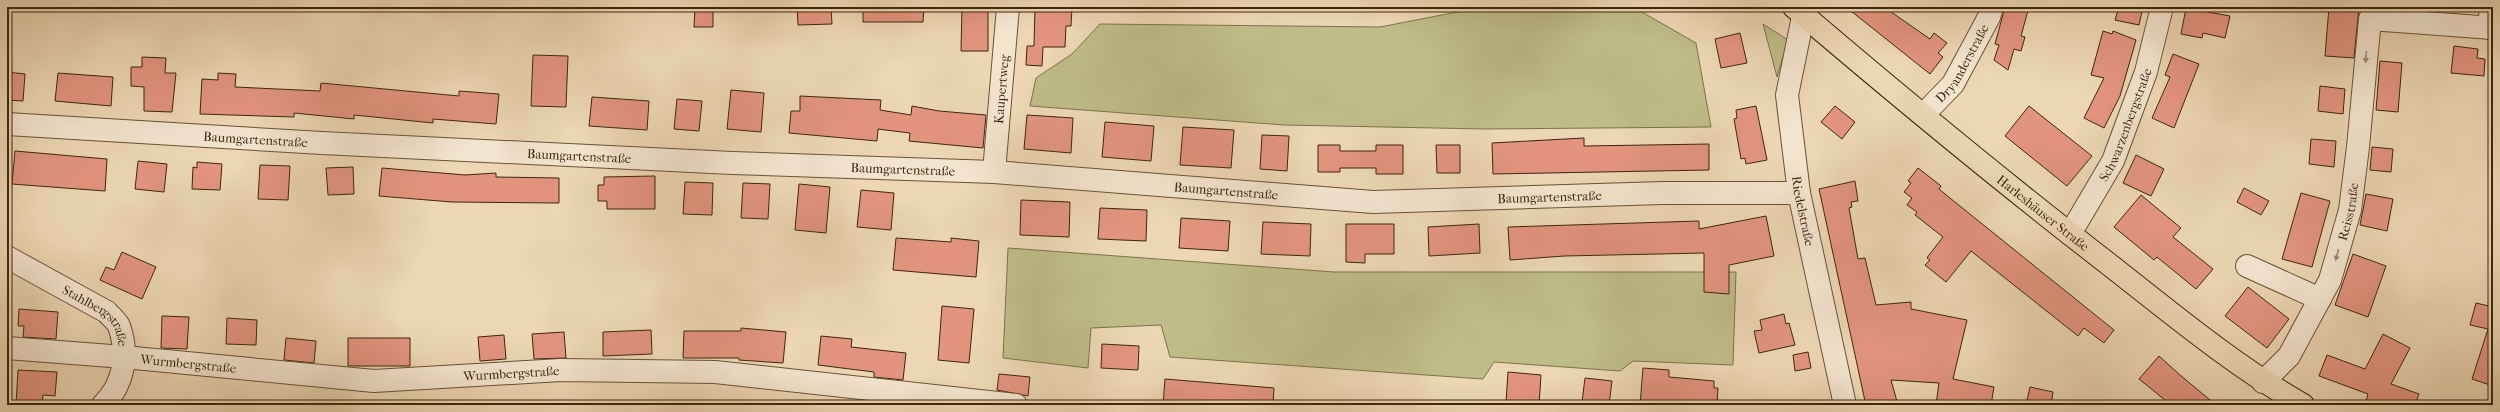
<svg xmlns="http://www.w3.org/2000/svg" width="2500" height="412" viewBox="0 0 2500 412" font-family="'IM FELL French Canon',serif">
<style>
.green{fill:#bebc88;stroke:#7d724b}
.building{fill:#e3947f;stroke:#3c270e}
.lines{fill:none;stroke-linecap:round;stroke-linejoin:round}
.minor-casing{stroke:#685337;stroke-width:24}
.major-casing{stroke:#3c270e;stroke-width:24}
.minor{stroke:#f3e4ce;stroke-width:22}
.major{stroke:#ecd6b3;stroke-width:22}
.oneway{fill:#98866e}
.labels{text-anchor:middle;stroke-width:4;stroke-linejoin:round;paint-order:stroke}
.street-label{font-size:13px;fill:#3c270e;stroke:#f3e4ce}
</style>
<rect width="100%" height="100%" fill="#ecd6b3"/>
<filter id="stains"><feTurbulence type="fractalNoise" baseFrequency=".005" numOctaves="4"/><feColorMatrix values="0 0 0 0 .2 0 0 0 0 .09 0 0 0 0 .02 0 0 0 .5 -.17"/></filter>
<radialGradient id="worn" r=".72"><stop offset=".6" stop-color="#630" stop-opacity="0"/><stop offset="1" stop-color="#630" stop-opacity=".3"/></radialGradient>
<path class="green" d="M 1483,7 L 1633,7 L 1696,43 L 1711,127 L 1485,129 L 1284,125 L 1030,106 L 1036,78 L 1072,54 L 1100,24 L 1380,27 Z
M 1763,24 L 1788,40 L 1777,77 Z
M 1008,248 L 1334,272 L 1736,272 L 1733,365 L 1633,361 L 1620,371 L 1494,362 L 1483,379 L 1170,357 L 1161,325 L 1091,328 L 1088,368 L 1003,358 Z"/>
<path class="building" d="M 695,7 L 713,7 L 713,27 L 694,27 Z
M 797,7 L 831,7 L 832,24 L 798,25 Z
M 863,7 L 924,7 L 923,22 L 863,22 Z
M 962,7 L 988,7 L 988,51 L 961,51 Z
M 1035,7 L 1072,7 L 1071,26 L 1066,26 L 1065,47 L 1043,47 L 1042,66 L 1026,65 L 1027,46 L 1034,46 Z
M 1846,7 L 1884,7 L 1930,39 L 1934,33 L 1947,43 L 1938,53 L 1943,57 L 1930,74 Z
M 2005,7 L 2029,7 L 2021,36 L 2025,37 L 2021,51 L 2014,49 L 2008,70 L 1994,60 L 1999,45 L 1995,44 Z
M 2119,7 L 2143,7 L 2139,25 L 2115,20 Z
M 2329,7 L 2359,7 L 2354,58 L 2325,56 Z
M 2186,8 L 2230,16 L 2225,38 L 2203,33 L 2202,38 L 2181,34 Z
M 2103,31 L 2112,34 L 2113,31 L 2136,40 L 2120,96 L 2104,128 L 2084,118 L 2104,78 L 2091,75 Z
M 1740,33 L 1747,63 L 1721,68 L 1715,39 Z
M 2454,46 L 2478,49 L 2477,58 L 2485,59 L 2484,76 L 2451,73 Z
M 2173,54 L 2199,64 L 2174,128 L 2152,118 L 2170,77 L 2165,75 Z
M 533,55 L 568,56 L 566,107 L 531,106 Z
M 142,57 L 166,58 L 165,73 L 176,73 L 172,112 L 144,111 L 144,87 L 131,86 L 131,67 L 142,67 Z
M 2380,61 L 2402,63 L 2398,112 L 2376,110 Z
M 7,72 L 25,74 L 23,101 L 7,100 Z
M 58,73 L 113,77 L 111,106 L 55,101 Z
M 218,73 L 236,74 L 235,87 L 320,91 L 321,83 L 459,96 L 459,91 L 499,94 L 496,124 L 433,119 L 433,123 L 354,115 L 354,119 L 294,113 L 294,117 L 200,114 L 202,79 L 218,80 Z
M 2320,86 L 2345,89 L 2343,114 L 2318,111 Z
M 731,90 L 764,93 L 761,132 L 727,129 Z
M 800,96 L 881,100 L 880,110 L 911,115 L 912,106 L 939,111 L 986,115 L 983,148 L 909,141 L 910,133 L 878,129 L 877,141 L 789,133 L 791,111 L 800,111 Z
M 592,97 L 649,101 L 647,130 L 589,126 Z
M 677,99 L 702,101 L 699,131 L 674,129 Z
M 1756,106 L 1767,160 L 1746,164 L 1745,158 L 1741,159 L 1734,119 L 1737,118 L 1736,110 Z
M 1835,106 L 1855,122 L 1842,139 L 1821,122 Z
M 2029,106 L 2092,156 L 2067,186 L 2005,136 Z
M 1027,115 L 1073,118 L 1071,153 L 1024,149 Z
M 1105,122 L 1154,126 L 1151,161 L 1102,157 Z
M 1183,127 L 1234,130 L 1231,168 L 1180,165 Z
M 1262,135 L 1289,136 L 1287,171 L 1260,169 Z
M 1584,138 L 1584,146 L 1709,144 L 1709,170 L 1493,174 L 1492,143 Z
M 2311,139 L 2336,141 L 2334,167 L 2309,164 Z
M 1318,145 L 1340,145 L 1340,151 L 1376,151 L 1376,145 L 1403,145 L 1403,174 L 1376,174 L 1376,168 L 1340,168 L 1340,172 L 1318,172 Z
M 1436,145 L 1460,145 L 1460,173 L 1437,173 Z
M 2372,147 L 2393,149 L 2391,172 L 2370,170 Z
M 15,151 L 107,159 L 105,191 L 12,184 Z
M 2136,155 L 2164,169 L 2151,196 L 2123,183 Z
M 138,161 L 167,164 L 164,192 L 135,189 Z
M 197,162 L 222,164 L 220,190 L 192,189 L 193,167 L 197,168 Z
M 260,165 L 290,166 L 288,200 L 258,199 Z
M 353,167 L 354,194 L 328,195 L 326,168 Z
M 382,168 L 465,175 L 496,173 L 496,177 L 559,178 L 559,203 L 452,202 L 379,196 Z
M 1918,168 L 1941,186 L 1939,189 L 1945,194 L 2114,330 L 2104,343 L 2084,328 L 2078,336 L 1971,251 L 1946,282 L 1925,265 L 1930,260 L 1927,258 L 1929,255 L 1943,237 L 1915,215 L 1917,212 L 1907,205 L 1912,198 L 1904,192 L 1911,183 L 1908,181 Z
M 655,176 L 655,209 L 607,209 L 607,201 L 598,201 L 598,185 L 604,185 L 604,177 Z
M 1855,181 L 1858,201 L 1851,202 L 1852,207 L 1849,208 L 1858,259 L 1865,258 L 1876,305 L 1911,302 L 1911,309 L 1967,320 L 1953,379 L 1994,387 L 1991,405 L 1936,405 L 1939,383 L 1891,380 L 1898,405 L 1868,405 L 1865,401 L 1819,189 Z
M 685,182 L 713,183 L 712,215 L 683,214 Z
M 743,183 L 770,184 L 768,219 L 741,218 Z
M 799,184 L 830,187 L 826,233 L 795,230 Z
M 2244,188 L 2269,201 L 2261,215 L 2237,202 Z
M 861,190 L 894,193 L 891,230 L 857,227 Z
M 2301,193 L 2330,201 L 2312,267 L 2282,259 Z
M 2366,194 L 2393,199 L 2387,231 L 2360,225 Z
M 2141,195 L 2181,228 L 2173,237 L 2213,269 L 2196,289 L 2157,257 L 2154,260 L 2114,227 Z
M 1021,200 L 1070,202 L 1069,237 L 1020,235 Z
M 1100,208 L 1147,210 L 1146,241 L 1098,239 Z
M 1766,216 L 1774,256 L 1729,265 L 1729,294 L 1704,292 L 1704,253 L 1564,256 L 1510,260 L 1508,227 L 1699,221 L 1699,229 Z
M 1181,218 L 1230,221 L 1228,251 L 1179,248 Z
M 1263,222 L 1311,224 L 1310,256 L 1261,254 Z
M 1346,224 L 1394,224 L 1394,254 L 1365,254 L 1365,263 L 1346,262 Z
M 1479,224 L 1480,253 L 1429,256 L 1428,227 Z
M 896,238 L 951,242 L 951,238 L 979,241 L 976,277 L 893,270 Z
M 122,252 L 156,267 L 142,299 L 100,280 L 106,267 L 114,270 Z
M 2353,254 L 2386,266 L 2368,317 L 2335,305 Z
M 2248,287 L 2289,319 L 2267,348 L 2225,316 Z
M 2476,303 L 2493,307 L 2493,386 L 2472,379 L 2488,329 L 2470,325 Z
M 942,306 L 974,309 L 969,363 L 938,360 Z
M 19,309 L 58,312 L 56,339 L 23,337 L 24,326 L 18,326 Z
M 1784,314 L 1786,324 L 1789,323 L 1795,345 L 1759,353 L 1754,331 L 1762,330 L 1760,320 Z
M 162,316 L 189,317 L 187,349 L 161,348 Z
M 227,318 L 257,320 L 256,345 L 226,344 Z
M 741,328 L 786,332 L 783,363 L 739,360 L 739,358 L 683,358 L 684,331 L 741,331 Z
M 651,330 L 652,354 L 603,356 L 603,332 Z
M 564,332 L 566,358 L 534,359 L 532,334 Z
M 2383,334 L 2410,348 L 2391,384 L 2419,394 L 2415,405 L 2377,405 L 2366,401 L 2368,394 L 2319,376 L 2327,355 L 2365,369 Z
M 504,335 L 506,359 L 480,361 L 478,337 Z
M 821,336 L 852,339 L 851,347 L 906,353 L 903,380 L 874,377 L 874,372 L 818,365 Z
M 286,338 L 316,341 L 314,363 L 284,360 Z
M 348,338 L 410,338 L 410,366 L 348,366 Z
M 1102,344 L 1139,346 L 1138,370 L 1101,368 Z
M 1808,352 L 1811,368 L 1795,371 L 1793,355 Z
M 2159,356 L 2180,375 L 2216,405 L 2171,405 L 2139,379 Z
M 1643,368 L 1669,370 L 1669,377 L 1714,381 L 1714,388 L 1718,388 L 1717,405 L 1640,405 Z
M 18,370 L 57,372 L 55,396 L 43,395 L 42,405 L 16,405 Z
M 1508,372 L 1541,375 L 1539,405 L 1506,402 Z
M 999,374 L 1030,377 L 1028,396 L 997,390 Z
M 1585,378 L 1612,381 L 1609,405 L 1582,402 Z
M 1165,379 L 1274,388 L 1273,405 L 1163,405 Z
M 2030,387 L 2053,392 L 2051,405 L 2026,405 Z"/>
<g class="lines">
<g class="minor-casing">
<g id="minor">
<path id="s1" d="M 1805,7 L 1787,95 L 1799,193 L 1845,405"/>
<path d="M 2489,28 L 2491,7"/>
<path id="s2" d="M 1924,114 L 1953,84 L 1989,17 L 1992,7"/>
<path id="s3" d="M 7,124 L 322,143 L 732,163 L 994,172 L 1373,202 L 1663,193 L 1799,193"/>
<path id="s4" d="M 994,172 L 1008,7"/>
<path id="s5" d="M 2070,234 L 2113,161 L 2146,72 L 2162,7"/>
<path id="s6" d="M 7,257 L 107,312 C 110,316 117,321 119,326 C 129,355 124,384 103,405"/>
<path d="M 2247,266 L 2320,299"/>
<path id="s7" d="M 7,348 L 124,357 L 374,381 L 561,370 L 715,372 L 1016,405"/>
<path id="s8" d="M 2263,382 L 2289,356 L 2330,280 L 2350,210 L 2358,147 L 2370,19 L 2493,28"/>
</g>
</g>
<g class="major-casing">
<g id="major">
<path id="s9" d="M 1794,7 C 1896,94 2000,180 2106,262 C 2170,312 2233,365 2303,405"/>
</g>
</g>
<use href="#minor" class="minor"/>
<use href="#major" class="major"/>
</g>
<defs><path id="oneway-solid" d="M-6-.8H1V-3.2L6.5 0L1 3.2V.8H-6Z"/></defs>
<g class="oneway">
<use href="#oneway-solid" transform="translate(2366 57) rotate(95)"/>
<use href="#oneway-solid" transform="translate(2337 255) rotate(105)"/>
</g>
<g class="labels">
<g class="street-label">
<text dy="5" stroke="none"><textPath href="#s2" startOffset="64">Dryanderstraße</textPath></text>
<text dy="5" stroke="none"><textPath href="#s4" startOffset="83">Kaupertweg</textPath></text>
<text dy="5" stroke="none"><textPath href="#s5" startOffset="123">Schwarzenbergstraße</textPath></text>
<text dy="5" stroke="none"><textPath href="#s3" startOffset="249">Baumgartenstraße</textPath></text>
<text dy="5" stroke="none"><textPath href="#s3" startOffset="573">Baumgartenstraße</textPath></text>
<text dy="5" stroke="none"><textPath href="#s3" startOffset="897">Baumgartenstraße</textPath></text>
<text dy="5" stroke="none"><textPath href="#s3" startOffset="1221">Baumgartenstraße</textPath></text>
<text dy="5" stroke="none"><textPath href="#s3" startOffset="1545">Baumgartenstraße</textPath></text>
<text dy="5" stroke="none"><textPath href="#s1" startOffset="207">Riedelstraße</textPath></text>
<text dy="5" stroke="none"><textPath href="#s8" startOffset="194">Reisstraße</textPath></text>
<text dy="5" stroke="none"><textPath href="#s9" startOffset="323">Harleshäuser Straße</textPath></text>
<text dy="5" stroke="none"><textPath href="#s6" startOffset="109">Stahlbergstraße</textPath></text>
<text dy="5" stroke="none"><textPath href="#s7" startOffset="182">Wurmbergstraße</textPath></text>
<text dy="5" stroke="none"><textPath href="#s7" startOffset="506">Wurmbergstraße</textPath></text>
</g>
</g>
<rect width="2500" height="412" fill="none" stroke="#ecd6b3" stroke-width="24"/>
<rect x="8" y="8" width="2484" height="396" fill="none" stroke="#3c270e" stroke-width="2"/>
<rect x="12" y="12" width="2476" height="388" fill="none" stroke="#3c270e"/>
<rect width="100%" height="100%" filter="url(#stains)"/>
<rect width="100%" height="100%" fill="url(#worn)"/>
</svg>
